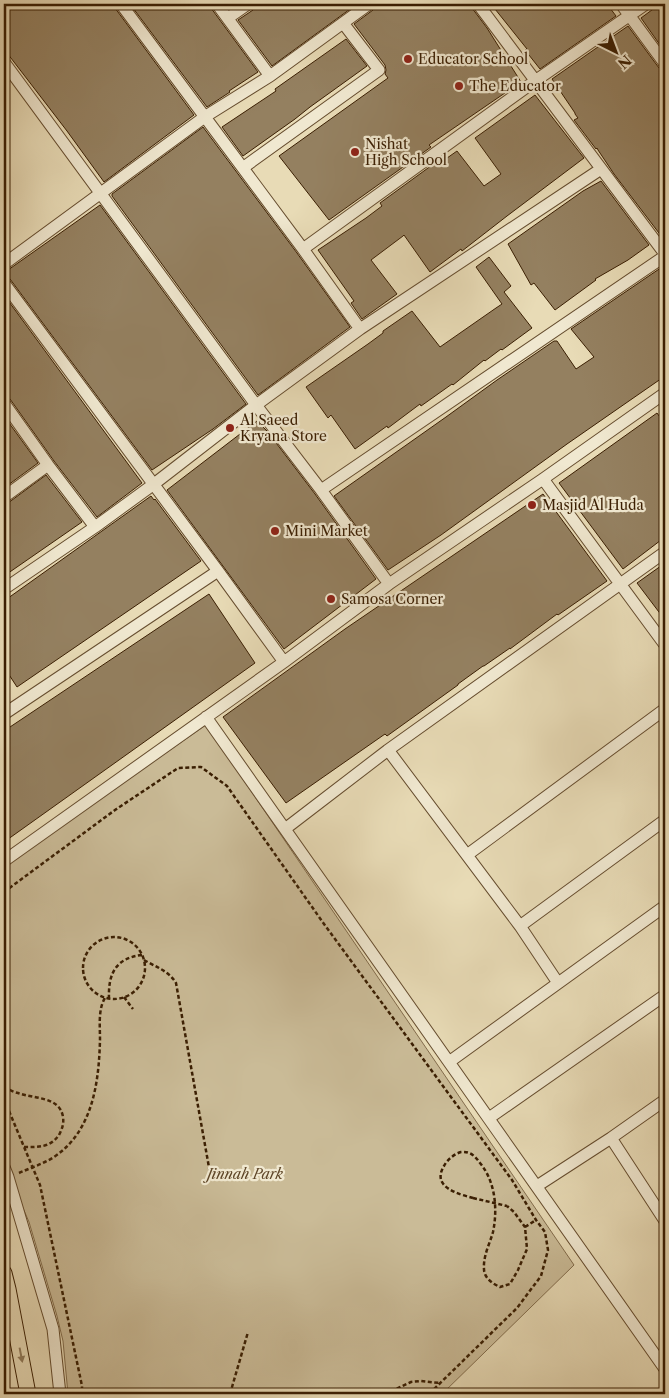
<svg xmlns="http://www.w3.org/2000/svg" width="669" height="1398" viewBox="0 0 669 1398" font-family="'Libre Caslon Text',serif">
<style>
.green{fill:#cabb97;stroke:#826c4c}
.building{fill:#948060;stroke:#3a1e02}
.lines{fill:none;stroke-linecap:round;stroke-linejoin:round}
.minor-casing{stroke:#664d2f;stroke-width:13}
.major-casing{stroke:#3a1e02;stroke-width:17}
.path{stroke:#3a1e02;stroke-width:2.5;stroke-dasharray:4 2.5;stroke-linecap:butt}
.minor{stroke:#f0e8d0;stroke-width:11}
.major{stroke:#e8dbb6;stroke-width:15}
.path-bridge{stroke:#3a1e02;stroke-width:2.5;stroke-dasharray:4 2.5;stroke-linecap:butt}
.oneway{fill:#917c5c}
.poi-dot{fill:#8f2418;stroke:#f0e8d0;stroke-width:2}
.labels{text-anchor:middle;stroke-width:4.5;stroke-linejoin:round;paint-order:stroke}
.poi-label{font-size:14px;fill:#3a1e02;stroke:#f0e8d0;text-anchor:start}
.park-label{font-size:14px;font-style:italic;fill:#5e4527;stroke:#f0e8d0}
</style>
<rect width="100%" height="100%" fill="#e8dbb6"/>
<filter id="stains"><feTurbulence type="fractalNoise" baseFrequency=".004" numOctaves="4"/><feColorMatrix values="0 0 0 0 .2 0 0 0 0 .09 0 0 0 0 .02 0 0 0 .5 -.17"/></filter>
<radialGradient id="worn" r=".72"><stop offset=".6" stop-color="#630" stop-opacity="0"/><stop offset="1" stop-color="#630" stop-opacity=".3"/></radialGradient>
<path class="green" d="M 206,725 L 574,1265 L 442,1394 L 68,1394 L 63,1341 L 57,1316 L 29,1222 L 4,1164 L 4,865 Z"/>
<path class="building" d="M 4,4 L 114,4 L 115,8 L 194,115 L 104,182 L 67,131 L 4,49 Z
M 130,4 L 210,4 L 211,8 L 258,72 L 229,91 L 230,92 L 207,107 Z
M 255,4 L 357,4 L 272,66 L 238,20 L 253,10 Z
M 376,4 L 470,4 L 472,8 L 487,28 L 521,82 L 429,145 L 431,147 L 329,220 L 279,156 L 388,78 L 385,74 L 386,70 L 385,65 L 354,24 L 373,10 Z
M 491,4 L 607,4 L 616,16 L 540,69 L 525,50 L 527,49 Z
M 660,4 L 665,4 L 665,52 L 641,18 Z
M 628,26 L 659,68 L 665,71 L 665,234 L 662,237 L 614,174 L 598,150 L 597,148 L 596,149 L 574,120 L 578,118 L 575,114 L 575,113 L 552,79 Z
M 346,39 L 367,66 L 310,107 L 295,119 L 243,156 L 222,127 L 276,91 L 275,89 Z
M 535,95 L 584,158 L 507,216 L 462,251 L 461,249 L 430,272 L 404,235 L 403,236 L 371,260 L 397,294 L 362,319 L 351,303 L 354,301 L 318,250 L 366,218 L 382,206 L 380,203 L 439,160 L 440,163 L 457,151 L 484,186 L 501,174 L 475,138 Z
M 203,127 L 297,253 L 350,327 L 258,395 L 112,196 L 112,194 Z
M 601,181 L 649,245 L 628,260 L 595,279 L 596,280 L 555,310 L 534,283 L 531,285 L 508,244 L 583,191 Z
M 100,205 L 246,404 L 213,429 L 152,470 L 10,279 L 4,276 L 4,272 L 8,270 Z
M 489,257 L 511,286 L 504,292 L 532,328 L 502,350 L 501,349 L 485,361 L 484,360 L 453,385 L 452,384 L 421,406 L 420,404 L 388,428 L 387,426 L 355,449 L 331,415 L 328,418 L 306,387 L 368,344 L 383,333 L 383,331 L 412,311 L 440,347 L 496,308 L 502,304 L 476,267 Z
M 665,265 L 665,376 L 567,444 L 441,535 L 388,570 L 334,496 L 446,417 L 497,380 L 554,341 L 557,341 L 576,369 L 594,357 L 571,329 Z
M 4,295 L 142,483 L 97,517 L 54,461 L 10,399 L 4,396 Z
M 657,413 L 665,424 L 665,537 L 623,569 L 559,483 Z
M 4,416 L 38,463 L 4,488 Z
M 257,421 L 267,431 L 315,494 L 376,579 L 284,649 L 167,490 Z
M 46,475 L 82,522 L 4,576 L 4,504 L 8,503 Z
M 543,494 L 607,581 L 558,615 L 557,614 L 510,649 L 510,648 L 484,666 L 483,666 L 458,684 L 458,685 L 387,736 L 385,734 L 286,803 L 223,717 L 345,629 Z
M 151,496 L 154,500 L 155,499 L 201,561 L 17,687 L 4,667 L 4,601 Z
M 665,563 L 665,620 L 637,583 Z
M 209,594 L 255,663 L 4,842 L 4,731 Z"/>
<g class="lines">
<g class="minor-casing">
<path id="minor" d="M 121,4 L 303,249
M 217,4 L 270,76
M 478,4 L 665,254
M 621,4 L 665,64
M 228,18 L 248,4
M 4,62 L 256,405 L 321,490 L 389,584
M 244,167 L 379,70 L 343,23
M 4,264 L 206,116 L 270,76 L 369,4
M 4,283 L 218,571 L 284,662
M 360,329 L 601,169
M 4,403 L 48,465 L 95,527
M 543,479 L 665,645
M 321,490 L 665,256
M 4,497 L 48,465
M 4,589 L 95,527 L 154,484 L 256,405 L 360,329 L 303,249 L 535,81 L 646,4
M 4,714 L 218,571
M 206,717 L 665,1369
M 388,750 L 520,926 L 558,983
M 285,829 L 388,750 L 665,552
M 467,855 L 665,709
M 4,861 L 284,662 L 389,584 L 543,479 L 665,393
M 520,926 L 665,820
M 449,1062 L 665,906
M 489,1118 L 665,995
M 611,1138 L 665,1221
M 4,1167 L 8,1177 L 53,1329 L 60,1394
M 537,1186 L 611,1138 L 665,1100"/>
</g>
<g class="major-casing">
<path id="major" d="M 4,1273 L 8,1289 L 28,1394"/>
</g>
<path class="path" d="M 4,892 L 115,810 L 178,768 L 201,767 L 227,786 L 324,924 L 512,1180 L 536,1220 L 545,1232 L 548,1250 L 541,1276 L 517,1308 L 429,1394
M83 968a31 31 0 1 1 62 0a31 31 0 1 1-62 0Z
M 144,960 C 156,967 169,971 176,983 L 210,1173
M 124,997 L 133,1009
M 109,999 C 108,973 116,958 142,955
M 4,1087 C 8,1089 13,1092 18,1093 C 33,1099 60,1096 63,1117 C 64,1124 62,1129 59,1135 C 50,1148 38,1147 24,1147
M 4,1099 L 40,1185 L 82,1386 L 82,1394
M 19,1173 C 30,1168 43,1164 54,1157 C 93,1131 99,1082 100,1039 C 100,1026 98,1009 105,998
M 473,1198 C 458,1194 431,1187 444,1166 C 447,1160 454,1154 461,1152 C 470,1151 475,1156 480,1163 C 495,1181 498,1208 493,1232 C 490,1243 483,1256 484,1269 C 484,1278 493,1284 500,1287 L 510,1284 L 518,1270 L 527,1249 L 525,1227 L 514,1212 L 507,1206
M 525,1227 L 536,1220
M 231,1391 L 237,1394
M 290,1391 L 290,1394
M 230,1394 L 248,1332
M 385,1394 L 411,1382 L 421,1381 L 440,1383"/>
<use href="#minor" class="minor"/>
<use href="#major" class="major"/>
<path class="path-bridge" d="M 473,1198 L 507,1206"/>
</g>
<defs><path id="oneway-solid" d="M-6-.8H1V-3.2L6.5 0L1 3.2V.8H-6Z" transform="scale(1.25)"/></defs>
<use class="oneway" href="#oneway-solid" transform="translate(21 1355) rotate(79)"/>
<g class="poi-dot">
<circle cx="408" cy="59" r="5"/>
<circle cx="459" cy="86" r="5"/>
<circle cx="355" cy="152" r="5"/>
<circle cx="230" cy="428" r="5"/>
<circle cx="532" cy="505" r="5"/>
<circle cx="275" cy="531" r="5"/>
<circle cx="331" cy="599" r="5"/>
</g>
<g class="labels">
<g class="poi-label">
<text x="418" y="64">Educator School</text>
<text x="469" y="91">The Educator</text>
<text x="365" y="149">Nishat<tspan x="365" dy="16">High School</tspan></text>
<text x="240" y="425">Al Saeed<tspan x="240" dy="16">Kryana Store</tspan></text>
<text x="542" y="510">Masjid Al Huda</text>
<text x="285" y="536">Mini Market</text>
<text x="341" y="604">Samosa Corner</text>
</g>
<g class="park-label">
<text x="245" y="1179">Jinnah Park</text>
</g>
</g>
<rect width="669" height="1398" fill="none" stroke="#e8dbb6" stroke-width="20"/>
<rect x="5" y="5" width="659" height="1388" fill="none" stroke="#3a1e02" stroke-width="2.5"/>
<rect x="10" y="10" width="649" height="1378" fill="none" stroke="#3a1e02"/>
<g transform="translate(616 52) rotate(138)" stroke="#f0e8d0" stroke-width="4" paint-order="stroke">
<path d="M0-4L9 19L0 12L-9 19Z" fill="#3a1e02"/>
<text y="-8" font-size="14" font-weight="bold" text-anchor="middle" fill="#3a1e02">N</text>
</g>
<rect width="100%" height="100%" filter="url(#stains)"/>
<rect width="100%" height="100%" fill="url(#worn)"/>
</svg>
